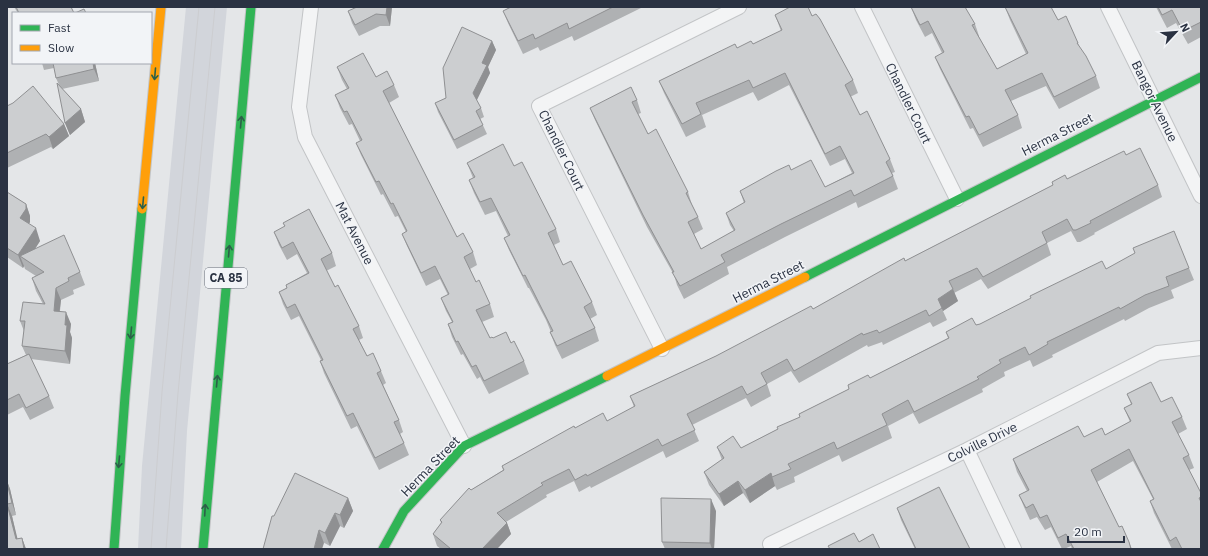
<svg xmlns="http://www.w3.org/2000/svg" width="1208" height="556" viewBox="0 0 1208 556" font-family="'IBM Plex Sans',sans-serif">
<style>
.built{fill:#d2d5db}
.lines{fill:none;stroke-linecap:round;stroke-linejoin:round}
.street-casing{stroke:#c2c4c6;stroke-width:16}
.fast-casing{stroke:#c2c4c6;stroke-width:11}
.slow-casing{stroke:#c2c4c6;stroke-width:11}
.street{stroke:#f3f4f5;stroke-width:14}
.fast{stroke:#30b455;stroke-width:9}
.slow{stroke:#ff9f0a;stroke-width:9}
.tram{stroke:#cccdd0;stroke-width:1}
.wall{fill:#afb1b3}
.shaded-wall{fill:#8f9092}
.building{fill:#ccced0;stroke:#8f9092}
.oneway{stroke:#2c6049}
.labels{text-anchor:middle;stroke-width:3;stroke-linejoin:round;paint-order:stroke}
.shield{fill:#f2f4f7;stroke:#666c78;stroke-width:1}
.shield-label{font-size:12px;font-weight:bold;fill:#2a3242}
.street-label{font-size:13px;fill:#2a3242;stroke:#f2f4f7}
</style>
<rect width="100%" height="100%" fill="#e4e6e8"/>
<path class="built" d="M 186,7 L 227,7 L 187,431 L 181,549 L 138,549 L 142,466 Z"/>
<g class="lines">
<g class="street-casing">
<path id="street" d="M 311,7 L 299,107 L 305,137 L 464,446
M 862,7 L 957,199
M 1108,7 L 1201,196
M 662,349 L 539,106 L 739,7
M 967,450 L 1014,549
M 772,549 L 770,544 L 967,450 L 1158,353 L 1201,348"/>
</g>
<g class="fast-casing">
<path id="fast" d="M 805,277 L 1201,77
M 114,549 L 125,396 L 142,209
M 203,549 L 251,7
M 383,549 L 404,511 L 464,446 L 607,376"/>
</g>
<g class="slow-casing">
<path id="slow" d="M 142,209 L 161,7
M 607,376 L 805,277"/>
</g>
<use href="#street" class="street"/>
<use href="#fast" class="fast"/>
<use href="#slow" class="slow"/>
<path class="tram" d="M 151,549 L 162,392 L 199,7
M 166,549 L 178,393 L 215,7"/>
</g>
<path class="wall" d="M 14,7 L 71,7 L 74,13 L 18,13 Z
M 392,7 L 390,26 L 380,26 L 359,36 L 352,23 L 348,11 Z
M 511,7 L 643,7 L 574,41 L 572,36 L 540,51 L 538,47 L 523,54 L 508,23 L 503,11 Z
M 911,7 L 975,24 L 979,36 L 979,37 L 997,69 L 1026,54 L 1010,20 L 1005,7 L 1058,20 L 1078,43 L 1080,48 L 1096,76 L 1100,88 L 1059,109 L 1046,86 L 1011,101 L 1018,115 L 1022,128 L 983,147 L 973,128 L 970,129 L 940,69 L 935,57 L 942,53 L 932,33 L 925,37 L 916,20 Z
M 1156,7 L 1201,7 L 1201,37 L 1188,44 L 1176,23 L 1167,28 Z
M 775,15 L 812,16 L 853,80 L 858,93 L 850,97 L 860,115 L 890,159 L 895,172 L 892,173 L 898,189 L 858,208 L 856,202 L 785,237 L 727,267 L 729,274 L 684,299 L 677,285 L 674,275 L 647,227 L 595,120 L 590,108 L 637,100 L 641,113 L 638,114 L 648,134 L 688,192 L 692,205 L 698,217 L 703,229 L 694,234 L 701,249 L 734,231 L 730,225 L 726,213 L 744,203 L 740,191 L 791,170 L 825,187 L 852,173 L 845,159 L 830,166 L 789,85 L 758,101 L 753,92 L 702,115 L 706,127 L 686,137 L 664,93 L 659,81 L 737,48 L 753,44 L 781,31 Z
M 492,41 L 496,50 L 488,67 L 490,73 L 476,100 L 481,108 L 484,117 L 480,119 L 487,134 L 457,149 L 438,112 L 435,103 L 446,98 Z
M 42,63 L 95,63 L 99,81 L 62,89 L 81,109 L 85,122 L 70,135 L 65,123 L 59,85 L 56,78 L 54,68 L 44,70 Z
M 337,67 L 376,77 L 394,85 L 399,97 L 389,103 L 457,237 L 473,252 L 477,265 L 470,269 L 476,282 L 490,304 L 494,317 L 482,322 L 490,338 L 511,343 L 524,361 L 529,374 L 489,394 L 480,377 L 477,379 L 463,354 L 461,355 L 452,337 L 448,324 L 452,322 L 446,311 L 441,298 L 448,295 L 440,279 L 426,286 L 407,246 L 402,234 L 406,232 L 398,216 L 395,217 L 383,194 L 381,195 L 361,155 L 356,143 L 360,141 L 352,124 L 349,125 L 340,108 L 335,95 L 347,89 L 342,80 Z
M 7,106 L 64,124 L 69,136 L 53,149 L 51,147 L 7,168 Z
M 1126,155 L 1158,185 L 1162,197 L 1094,233 L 1095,234 L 1080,242 L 1077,242 L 1071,231 L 1047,243 L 1051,255 L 988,289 L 981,279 L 954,293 L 958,301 L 943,311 L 947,320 L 933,327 L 930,322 L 883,345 L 882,342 L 868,347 L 867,345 L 799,383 L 791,371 L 767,384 L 771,396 L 751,407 L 746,398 L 692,425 L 699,441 L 666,458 L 663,451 L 591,488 L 590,486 L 579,492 L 574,481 L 546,495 L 547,497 L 506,522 L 507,523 L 511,534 L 497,549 L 441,549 L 437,546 L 433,534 L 441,523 L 440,520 L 471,490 L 503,470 L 502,466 L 575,428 L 607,421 L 634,407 L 630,396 L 716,356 L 813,309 L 905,261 L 1053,185 L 1052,182 L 1067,179 Z
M 467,163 L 514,166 L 556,229 L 560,242 L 554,245 L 563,265 L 592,302 L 597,315 L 590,319 L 595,328 L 599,341 L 562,359 L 555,345 L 550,332 L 551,332 L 546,320 L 529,288 L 528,288 L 509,250 L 504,238 L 508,236 L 496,211 L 485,215 L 474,193 L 469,180 L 473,178 Z
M 7,192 L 26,204 L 30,216 L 30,222 L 29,224 L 40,241 L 35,249 L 80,272 L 85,285 L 73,290 L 74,294 L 61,300 L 60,311 L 71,324 L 70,332 L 72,338 L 70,364 L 31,359 L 49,396 L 54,408 L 30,420 L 23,407 L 7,415 L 7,364 L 26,355 L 22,346 L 24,331 L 20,321 L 43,304 L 36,291 L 32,278 L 36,276 L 25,269 L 24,266 L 23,268 L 7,257 Z
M 283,223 L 332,253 L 336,266 L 326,271 L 335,287 L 359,326 L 363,338 L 359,340 L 367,356 L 381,371 L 386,383 L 383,385 L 399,420 L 403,432 L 400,434 L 404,443 L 409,455 L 379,470 L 357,426 L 351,429 L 324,373 L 320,361 L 321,360 L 299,316 L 291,320 L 283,304 L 279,292 L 287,288 L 286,285 L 307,273 L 297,254 L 287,260 L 279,245 L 274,232 L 285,227 Z
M 1189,268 L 1194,280 L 1171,290 L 1174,298 L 1149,308 L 1125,321 L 1124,319 L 1052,355 L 1053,357 L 1033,367 L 1030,360 L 1004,372 L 1005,376 L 982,389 L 983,392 L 919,424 L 913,413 L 888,426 L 892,438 L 842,462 L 839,455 L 794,477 L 795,482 L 777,490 L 775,486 L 750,503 L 743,493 L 724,506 L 709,485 L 704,472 L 722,460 L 717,447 L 741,448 L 778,429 L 800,417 L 799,414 L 849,389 L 848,385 L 870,378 L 948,338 L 946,332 L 980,324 L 1106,269 Z
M 1127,394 L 1161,402 L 1182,417 L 1187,429 L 1178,434 L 1189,455 L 1194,468 L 1189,470 L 1201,493 L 1201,549 L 1172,549 L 1154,513 L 1150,501 L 1153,499 L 1133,461 L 1097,482 L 1119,527 L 1129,542 L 1132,549 L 1072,549 L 1071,546 L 1064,549 L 1062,549 L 1051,527 L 1045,530 L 1037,517 L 1030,520 L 1024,507 L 1019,495 L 1027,491 L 1017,472 L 1013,459 L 1084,437 L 1105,435 L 1130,422 L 1124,408 L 1131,404 Z
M 7,481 L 10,489 L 16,515 L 12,516 L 17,539 L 22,538 L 26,549 L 7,549 Z
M 348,498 L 353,511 L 344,528 L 340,526 L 330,546 L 274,516 Z
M 897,508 L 970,549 L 915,549 L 901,520 Z
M 716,511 L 714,549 L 665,549 L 662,542 Z"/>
<path class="shaded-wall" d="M 387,7 L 392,7 L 390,26 L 386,15 Z
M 492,41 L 496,50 L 488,67 L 490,73 L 476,102 L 473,93 L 482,63 Z
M 93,63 L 95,63 L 99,81 L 94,69 Z
M 81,109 L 85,122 L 70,135 L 65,123 Z
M 64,124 L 69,136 L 53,149 L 49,137 Z
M 26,204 L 30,216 L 30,222 L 24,231 L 20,218 Z
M 36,228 L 40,241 L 27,261 L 20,256 L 24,266 L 23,268 L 18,255 Z
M 56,288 L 61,300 L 58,323 L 54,311 Z
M 953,289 L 958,301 L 943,311 L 938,299 Z
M 66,312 L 71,324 L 70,332 L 72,338 L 70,364 L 65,351 L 65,325 Z
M 771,473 L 775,486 L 750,503 L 745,490 Z
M 7,481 L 10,489 L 16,515 L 12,503 Z
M 738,481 L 743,493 L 724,506 L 719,494 Z
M 348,498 L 353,511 L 344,528 L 340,515 Z
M 711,499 L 716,511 L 714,549 L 712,549 L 710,543 Z
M 7,504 L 12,516 L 20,549 L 16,539 Z
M 335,513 L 340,526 L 330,546 L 325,533 Z
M 507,523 L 511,534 L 497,549 L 482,549 Z
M 319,530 L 324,543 L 322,549 L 314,549 Z
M 22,538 L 26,549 L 24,549 Z"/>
<path class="building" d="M 16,7 L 71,7 L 74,13 L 19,13 Z
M 357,7 L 387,7 L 386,15 L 376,14 L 355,25 L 348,11 Z
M 511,7 L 613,7 L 569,29 L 567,23 L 535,39 L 533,34 L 518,41 L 503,11 Z
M 790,7 L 808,7 L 812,16 L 816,14 L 820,19 L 853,80 L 845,85 L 860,115 L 867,111 L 890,159 L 886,162 L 893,176 L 854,196 L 851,190 L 781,224 L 721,255 L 725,262 L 680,286 L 672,272 L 674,272 L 643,215 L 590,108 L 631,87 L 637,100 L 632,102 L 648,134 L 656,129 L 688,192 L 686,193 L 698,217 L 688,222 L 701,249 L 735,230 L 726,213 L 745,202 L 740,191 L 776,171 L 789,165 L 791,170 L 811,160 L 825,187 L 854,173 L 840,146 L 825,154 L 785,73 L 753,88 L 749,80 L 696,103 L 701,114 L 682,124 L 659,81 L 735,44 L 737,48 L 751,41 L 753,44 L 782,30 L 775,15 Z
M 911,7 L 965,7 L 975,24 L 972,25 L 997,69 L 1028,53 L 1005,7 L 1051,7 L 1058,20 L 1066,16 L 1078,43 L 1077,43 L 1086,56 L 1096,76 L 1054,97 L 1042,73 L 1005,90 L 1018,115 L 979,135 L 969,116 L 966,117 L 935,57 L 944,52 L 928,21 L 920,25 Z
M 1158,7 L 1201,7 L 1201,22 L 1183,31 L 1172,10 L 1162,15 Z
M 84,9 L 86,13 L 75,13 Z
M 462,27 L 492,41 L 482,63 L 487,65 L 473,93 L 481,108 L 476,111 L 483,125 L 454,140 L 435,103 L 446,98 L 443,68 Z
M 363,53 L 376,77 L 387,71 L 394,85 L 383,91 L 457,237 L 463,233 L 473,252 L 464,257 L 476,282 L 479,280 L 490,304 L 476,310 L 490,338 L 492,337 L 493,338 L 506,332 L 511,343 L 514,341 L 524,361 L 484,381 L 476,365 L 472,367 L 458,341 L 456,342 L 448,324 L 453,322 L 441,298 L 449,294 L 435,266 L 421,273 L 402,234 L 407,231 L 393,203 L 391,204 L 379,181 L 376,182 L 356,143 L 362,140 L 347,111 L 344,112 L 335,95 L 349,88 L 337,67 Z
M 53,63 L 93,63 L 94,69 L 56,78 Z
M 57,83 L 81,109 L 65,123 Z
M 33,86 L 64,124 L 49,137 L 46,134 L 7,153 L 7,106 L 13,103 Z
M 503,144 L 514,166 L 522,162 L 556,229 L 548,233 L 563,265 L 571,261 L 592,302 L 584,307 L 595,328 L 557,346 L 550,332 L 553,331 L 525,275 L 523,276 L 504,238 L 510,235 L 491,198 L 480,202 L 469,180 L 475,177 L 467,163 Z
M 1140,148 L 1158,185 L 1090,221 L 1091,223 L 1076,230 L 1073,230 L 1067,219 L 1042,232 L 1047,243 L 983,277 L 977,268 L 949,281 L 953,289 L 938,299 L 942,308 L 929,316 L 926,310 L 879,333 L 877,330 L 863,335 L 862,333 L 794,371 L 787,359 L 761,373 L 767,384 L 747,395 L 742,386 L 687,414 L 695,430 L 662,446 L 658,439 L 587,476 L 586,474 L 575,480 L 569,469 L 541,483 L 543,485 L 497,513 L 507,523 L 482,549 L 451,549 L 433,534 L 442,522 L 440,520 L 469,488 L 471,490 L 504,470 L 502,466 L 574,426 L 575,428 L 603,413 L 607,421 L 635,406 L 630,396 L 716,356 L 811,306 L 813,309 L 904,258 L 905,261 L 1053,185 L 1052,182 L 1065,175 L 1067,179 L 1124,151 L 1126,155 Z
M 7,192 L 26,204 L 26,209 L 20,218 L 36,228 L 18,255 L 7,248 Z
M 309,209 L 332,253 L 321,259 L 335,287 L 338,285 L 359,326 L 353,329 L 367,356 L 373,353 L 381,371 L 377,373 L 399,420 L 394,422 L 404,443 L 375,458 L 353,413 L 347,416 L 320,361 L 323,360 L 295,304 L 287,308 L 279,292 L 287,288 L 286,285 L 309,273 L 293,242 L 282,248 L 274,232 L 285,226 L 283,223 Z
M 1174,231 L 1189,268 L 1166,277 L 1169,286 L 1145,295 L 1120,309 L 1119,307 L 1047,342 L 1048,344 L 1029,355 L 1025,347 L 999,360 L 1001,363 L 977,377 L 979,379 L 914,412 L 908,400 L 882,414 L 887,425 L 837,449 L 834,442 L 788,464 L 791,469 L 772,477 L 771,473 L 745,490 L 738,481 L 719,494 L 704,472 L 724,458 L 717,447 L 733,436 L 741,448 L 778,429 L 777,427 L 800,417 L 799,414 L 849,389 L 848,385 L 868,375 L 870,378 L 949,338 L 946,332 L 972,318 L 976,325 L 980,324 L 1031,298 L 1030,296 L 1102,261 L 1106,269 L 1135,253 L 1133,248 Z
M 64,235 L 80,272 L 68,278 L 69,281 L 56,288 L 54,311 L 66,312 L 65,325 L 67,325 L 65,351 L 22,346 L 25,321 L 20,321 L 23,302 L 45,304 L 32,278 L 44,272 L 20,256 Z
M 29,354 L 49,396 L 26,408 L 19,394 L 7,400 L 7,364 Z
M 1151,382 L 1161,402 L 1172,397 L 1182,417 L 1172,422 L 1189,455 L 1183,458 L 1201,493 L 1201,497 L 1199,498 L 1201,502 L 1201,549 L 1182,549 L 1176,537 L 1170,541 L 1150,501 L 1154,499 L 1129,449 L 1091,470 L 1119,527 L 1122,526 L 1129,542 L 1131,549 L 1074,549 L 1066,534 L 1058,538 L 1047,515 L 1040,518 L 1033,504 L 1026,508 L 1019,495 L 1029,490 L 1013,459 L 1078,426 L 1084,437 L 1102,428 L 1105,435 L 1131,421 L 1124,408 L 1132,404 L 1127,394 Z
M 295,473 L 348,498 L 340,515 L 335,513 L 325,533 L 319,530 L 314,549 L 263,549 L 272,516 L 274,516 Z
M 7,483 L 12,503 L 7,504 L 16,539 L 22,538 L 24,549 L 7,549 Z
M 939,487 L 970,549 L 916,549 L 897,508 Z
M 661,498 L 711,499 L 710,543 L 662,542 Z
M 854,533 L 859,542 L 873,534 L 880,549 L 830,549 L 828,546 Z"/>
<defs><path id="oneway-shaft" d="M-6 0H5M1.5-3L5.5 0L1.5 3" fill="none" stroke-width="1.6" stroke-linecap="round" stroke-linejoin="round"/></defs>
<g class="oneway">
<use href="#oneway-shaft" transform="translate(155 74) rotate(95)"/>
<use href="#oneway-shaft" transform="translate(241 122) rotate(-85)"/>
<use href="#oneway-shaft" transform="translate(143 203) rotate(95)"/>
<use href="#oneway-shaft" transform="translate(229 251) rotate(-85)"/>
<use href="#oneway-shaft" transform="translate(131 333) rotate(95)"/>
<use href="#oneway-shaft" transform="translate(217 381) rotate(-85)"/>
<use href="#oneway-shaft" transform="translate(119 462) rotate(95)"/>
<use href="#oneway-shaft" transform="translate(205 510) rotate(-87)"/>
</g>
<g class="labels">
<rect class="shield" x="205" y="268" width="42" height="20" rx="3"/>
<g class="shield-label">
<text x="226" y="282">CA 85</text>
</g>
<g class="street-label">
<text transform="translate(1155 101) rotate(64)" y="5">Bangor Avenue</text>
<text transform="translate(909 103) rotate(64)" y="5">Chandler Court</text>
<text transform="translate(1057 134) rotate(-27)" y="5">Herma Street</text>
<text transform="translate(562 150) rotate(64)" y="5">Chandler Court</text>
<text transform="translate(355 233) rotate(63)" y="5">Mat Avenue</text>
<text transform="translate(768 281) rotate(-27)" y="5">Herma Street</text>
<text transform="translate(982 442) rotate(-26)" y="5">Colville Drive</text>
<text transform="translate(430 466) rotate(-46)" y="5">Herma Street</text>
</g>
</g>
<rect width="1208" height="556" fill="none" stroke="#2a3242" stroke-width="16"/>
<rect x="12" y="12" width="140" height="52" fill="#f2f4f7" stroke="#a2a6af"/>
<rect x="20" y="25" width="20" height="6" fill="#30b455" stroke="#a2a6af"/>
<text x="48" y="32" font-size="12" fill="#2a3242">Fast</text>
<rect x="20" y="45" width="20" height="6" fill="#ff9f0a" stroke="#a2a6af"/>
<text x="48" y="52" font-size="12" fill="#2a3242">Slow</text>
<g transform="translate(1176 32) rotate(64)" stroke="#f2f4f7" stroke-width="3" paint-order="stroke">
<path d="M0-3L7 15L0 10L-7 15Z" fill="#2a3242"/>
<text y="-6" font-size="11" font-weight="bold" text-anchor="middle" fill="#2a3242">N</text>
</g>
<path d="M1068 536v6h56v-6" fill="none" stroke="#2a3242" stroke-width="2"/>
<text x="1074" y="536" font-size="12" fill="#2a3242" stroke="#f2f4f7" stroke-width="3" paint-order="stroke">20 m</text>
</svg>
